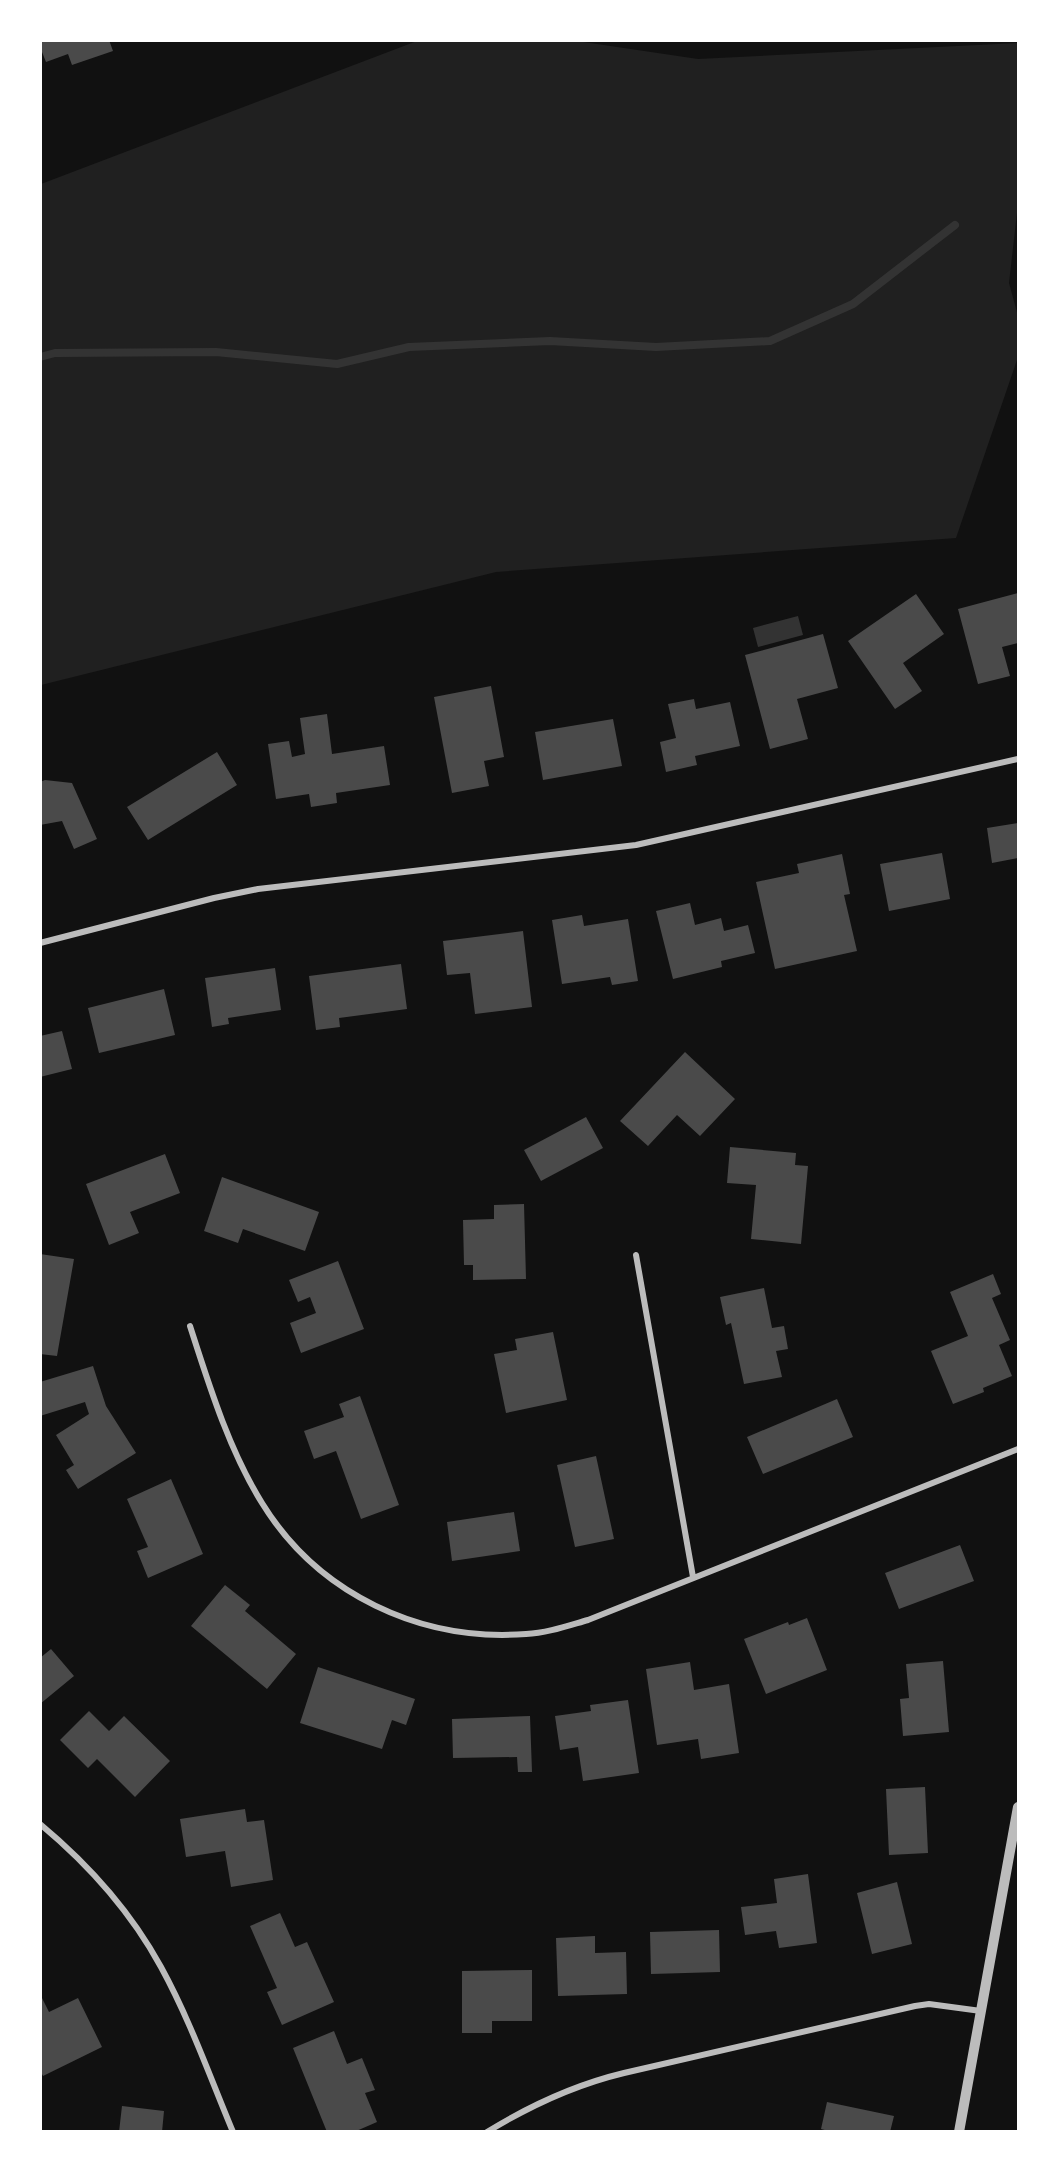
<svg xmlns="http://www.w3.org/2000/svg" width="1059" height="2172" viewBox="0 0 1059 2172" font-family="'Roboto Condensed',sans-serif">
<style>
.green{fill:#202020}
.water{fill:#333}
.lines{fill:none;stroke-linecap:round;stroke-linejoin:round}
.stream{stroke:#333;stroke-width:8}
.building{fill:#4a4a4a}
.minor{stroke:#bcbcbc;stroke-width:6}
.tertiary{stroke:#bcbcbc;stroke-width:10}
</style>
<rect width="100%" height="100%" fill="#111"/>
<path class="green" d="M 570,40 L 698,59 L 1018,43 L 1018,204 L 1009,283 L 1018,316 L 1018,357 L 956,538 L 496,572 L 41,685 L 41,184 L 417,41 Z"/>
<path class="water" d="M 798,616 L 803,635 L 758,647 L 753,628 Z"/>
<g class="lines">
<path class="stream" d="M 40,357 L 55,353 L 216,352 L 337,364 L 409,347 L 550,341 L 656,347 L 770,341 L 853,304 L 955,225"/>
</g>
<path class="building" d="M 40,40 L 109,40 L 113,51 L 72,65 L 68,54 L 46,62 L 40,47 Z
M 1018,593 L 1018,643 L 1002,647 L 1010,676 L 978,684 L 958,609 Z
M 916,594 L 944,634 L 903,663 L 922,691 L 895,709 L 848,641 Z
M 823,634 L 838,688 L 797,699 L 808,739 L 770,749 L 745,655 Z
M 491,686 L 504,757 L 484,761 L 489,786 L 452,793 L 434,697 Z
M 694,699 L 696,709 L 730,702 L 740,746 L 695,756 L 697,765 L 666,772 L 660,742 L 676,738 L 668,704 Z
M 327,714 L 332,754 L 384,746 L 390,785 L 336,793 L 337,803 L 311,807 L 309,794 L 276,799 L 268,744 L 289,741 L 292,757 L 305,754 L 300,718 Z
M 613,719 L 622,766 L 543,780 L 535,732 Z
M 217,752 L 237,785 L 148,840 L 127,807 Z
M 45,780 L 72,783 L 97,839 L 74,849 L 62,821 L 40,825 L 40,782 Z
M 1018,823 L 1018,858 L 992,863 L 987,828 Z
M 942,853 L 950,899 L 889,911 L 880,864 Z
M 842,854 L 850,894 L 844,895 L 857,951 L 775,969 L 756,882 L 799,873 L 797,864 Z
M 690,903 L 695,925 L 721,918 L 724,931 L 748,925 L 755,953 L 721,961 L 722,967 L 673,979 L 656,911 Z
M 582,915 L 584,926 L 628,919 L 638,981 L 612,985 L 610,977 L 562,984 L 552,920 Z
M 523,931 L 532,1007 L 475,1014 L 470,973 L 447,975 L 443,941 Z
M 401,964 L 407,1009 L 339,1018 L 340,1027 L 316,1030 L 309,976 Z
M 275,968 L 281,1010 L 228,1018 L 229,1024 L 212,1027 L 205,978 Z
M 164,989 L 175,1035 L 99,1053 L 88,1008 Z
M 62,1031 L 72,1069 L 40,1077 L 40,1036 Z
M 685,1052 L 735,1099 L 700,1136 L 677,1115 L 648,1146 L 620,1121 Z
M 586,1117 L 603,1148 L 541,1181 L 524,1150 Z
M 730,1147 L 796,1153 L 795,1165 L 808,1166 L 801,1244 L 751,1239 L 756,1185 L 727,1183 Z
M 165,1154 L 180,1193 L 130,1212 L 139,1233 L 109,1245 L 86,1184 Z
M 222,1177 L 319,1212 L 305,1251 L 243,1229 L 238,1243 L 204,1231 Z
M 524,1204 L 526,1279 L 473,1280 L 473,1265 L 464,1265 L 463,1220 L 494,1219 L 494,1205 Z
M 40,1254 L 74,1259 L 57,1356 L 40,1354 Z
M 338,1261 L 364,1329 L 301,1353 L 290,1323 L 316,1313 L 310,1297 L 298,1302 L 289,1280 Z
M 993,1274 L 1001,1294 L 992,1298 L 1010,1340 L 999,1345 L 1012,1376 L 983,1388 L 984,1392 L 953,1404 L 931,1351 L 968,1336 L 950,1292 Z
M 764,1288 L 772,1328 L 784,1326 L 788,1349 L 776,1351 L 782,1377 L 744,1384 L 731,1323 L 726,1325 L 720,1297 Z
M 553,1332 L 567,1400 L 506,1413 L 494,1354 L 517,1350 L 515,1339 Z
M 93,1366 L 106,1406 L 136,1453 L 78,1489 L 66,1470 L 74,1465 L 56,1435 L 89,1414 L 85,1402 L 40,1416 L 40,1382 Z
M 360,1396 L 399,1505 L 361,1519 L 336,1451 L 314,1459 L 304,1431 L 344,1417 L 339,1404 Z
M 837,1399 L 853,1437 L 763,1474 L 747,1437 Z
M 596,1456 L 614,1539 L 575,1547 L 557,1465 Z
M 171,1479 L 203,1554 L 148,1578 L 137,1551 L 148,1547 L 127,1499 Z
M 514,1512 L 520,1551 L 452,1561 L 447,1522 Z
M 960,1545 L 974,1581 L 899,1609 L 885,1573 Z
M 225,1585 L 250,1605 L 245,1611 L 296,1654 L 267,1689 L 191,1626 Z
M 807,1618 L 827,1670 L 766,1694 L 744,1639 L 788,1622 L 789,1625 Z
M 51,1649 L 74,1676 L 40,1704 L 40,1658 Z
M 943,1661 L 949,1732 L 903,1736 L 900,1699 L 909,1698 L 906,1664 Z
M 690,1662 L 694,1690 L 729,1684 L 739,1753 L 701,1759 L 698,1739 L 657,1745 L 646,1669 Z
M 318,1667 L 415,1699 L 406,1725 L 392,1720 L 382,1749 L 300,1723 Z
M 628,1700 L 639,1773 L 583,1781 L 578,1747 L 560,1750 L 555,1716 L 591,1711 L 590,1705 Z
M 89,1711 L 109,1731 L 124,1716 L 170,1761 L 135,1797 L 97,1759 L 88,1768 L 60,1740 Z
M 530,1716 L 532,1772 L 518,1772 L 517,1757 L 453,1758 L 452,1719 Z
M 925,1787 L 928,1853 L 889,1855 L 886,1789 Z
M 245,1809 L 247,1822 L 264,1820 L 273,1880 L 231,1887 L 225,1851 L 186,1857 L 180,1819 Z
M 808,1874 L 817,1943 L 779,1948 L 776,1931 L 745,1935 L 741,1907 L 777,1903 L 774,1879 Z
M 897,1882 L 912,1944 L 872,1954 L 857,1893 Z
M 280,1913 L 295,1947 L 307,1942 L 334,2002 L 282,2025 L 267,1992 L 277,1988 L 250,1926 Z
M 719,1930 L 720,1972 L 651,1974 L 650,1932 Z
M 595,1936 L 595,1953 L 626,1952 L 627,1994 L 558,1996 L 556,1938 Z
M 532,1970 L 532,2021 L 492,2021 L 492,2033 L 462,2033 L 462,1971 Z
M 40,1994 L 49,2012 L 78,1998 L 102,2047 L 43,2076 L 40,2070 Z
M 334,2031 L 347,2064 L 362,2058 L 375,2090 L 365,2093 L 377,2122 L 354,2132 L 327,2132 L 293,2048 Z
M 827,2102 L 894,2116 L 890,2132 L 832,2132 L 821,2129 Z
M 122,2106 L 164,2111 L 162,2132 L 119,2132 Z"/>
<g class="lines">
<path class="minor" d="M 40,943 L 214,898 L 258,889 L 636,845 L 1018,759
M 636,1255 L 693,1577
M 190,1326 C 209,1385 229,1450 262,1503 C 318,1594 420,1642 526,1634 C 547,1633 567,1626 588,1620 L 1018,1449
M 40,1824 C 88,1864 131,1912 161,1967 C 190,2020 210,2077 233,2132
M 487,2132 C 531,2105 574,2085 624,2073 L 915,2006 L 929,2004 L 981,2011"/>
<path class="tertiary" d="M 959,2132 L 1018,1807"/>
</g>
<rect width="1059" height="2172" fill="none" stroke="#ffffff" stroke-width="84"/>
</svg>
